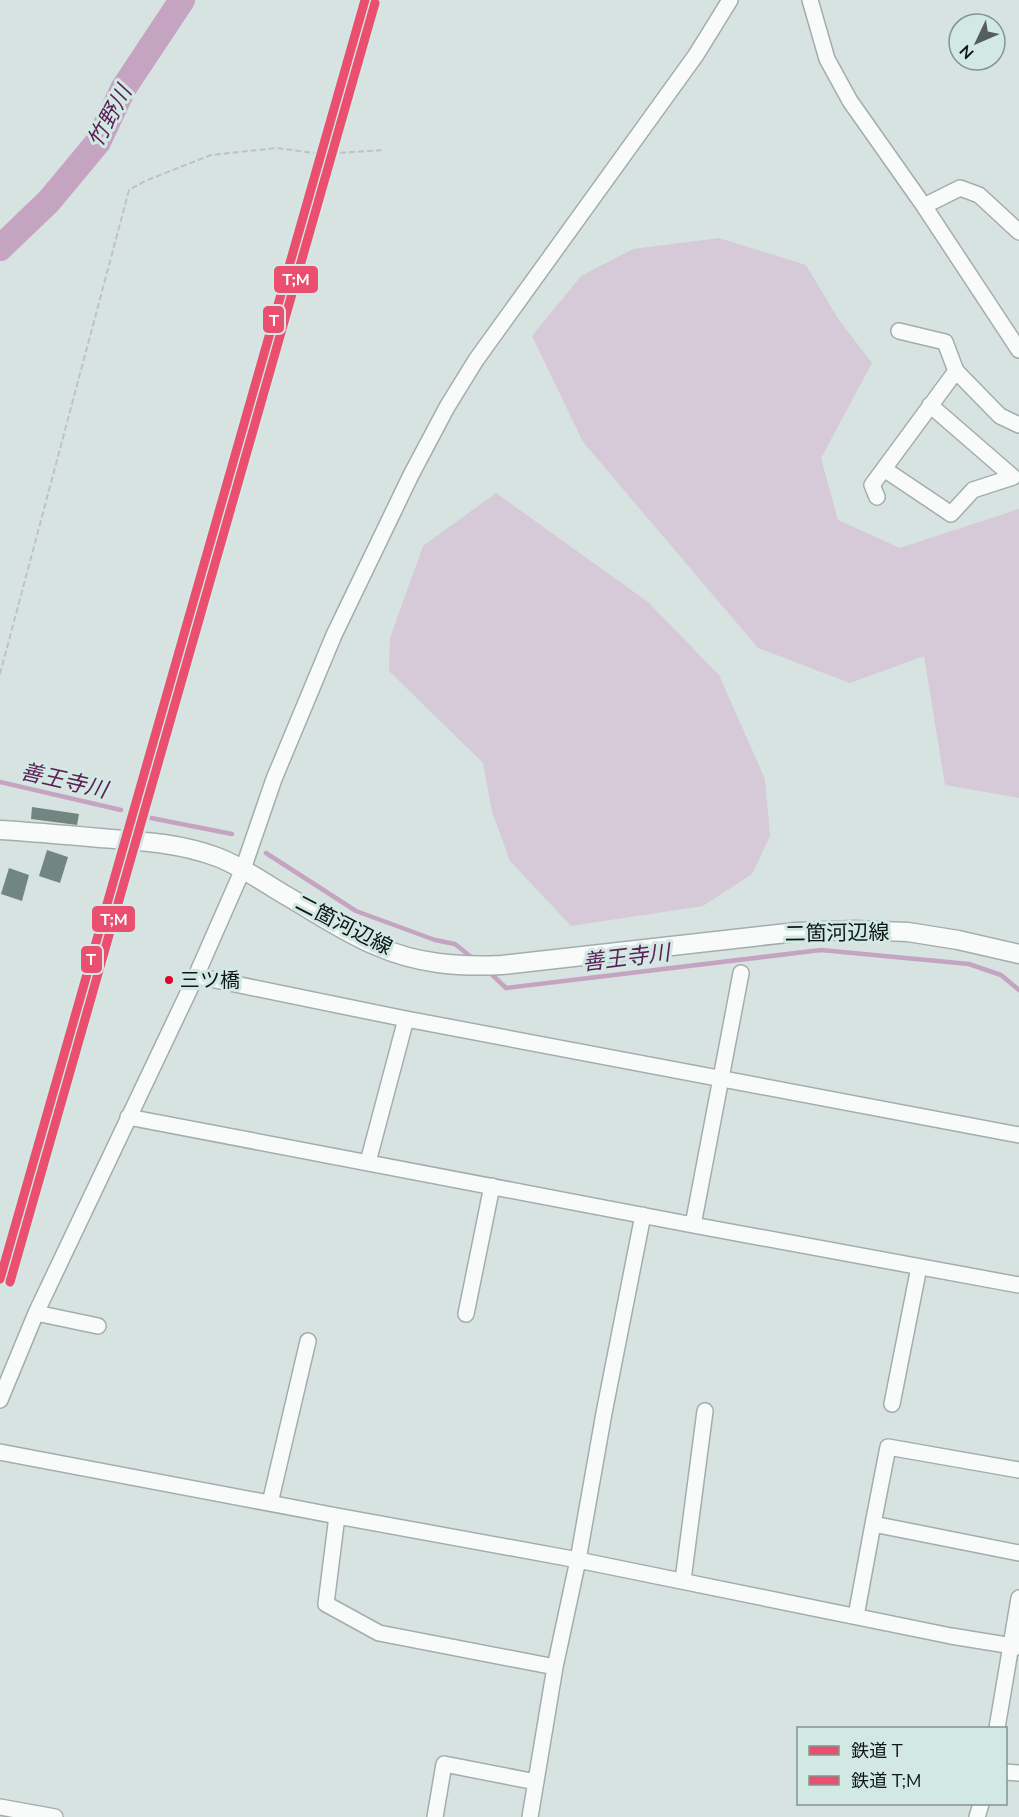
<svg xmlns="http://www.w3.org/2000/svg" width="1019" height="1817" viewBox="0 0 1019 1817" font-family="'Nunito Sans','Noto Sans JP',sans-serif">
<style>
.green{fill:#d6cad8}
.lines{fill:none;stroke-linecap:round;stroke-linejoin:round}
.stream{stroke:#c5a4c2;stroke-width:4.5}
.river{stroke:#c5a4c2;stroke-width:26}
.building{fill:#718581}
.minor-casing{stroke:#a4adab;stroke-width:18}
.major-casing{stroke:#a4adab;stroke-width:21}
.path{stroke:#bec3c1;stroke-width:2;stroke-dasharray:6 3;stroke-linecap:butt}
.minor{stroke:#f9fbfa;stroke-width:15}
.major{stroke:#f9fbfa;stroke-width:18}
.rail-1-casing{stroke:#d2e8e3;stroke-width:14}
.rail-2-casing{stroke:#d2e8e3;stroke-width:14}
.rail-1{stroke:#ea4f6f;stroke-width:9}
.rail-2{stroke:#ea4f6f;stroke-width:9}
.bus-dot{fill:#e4002b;stroke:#d2e8e3;stroke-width:2}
.labels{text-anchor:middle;stroke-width:6;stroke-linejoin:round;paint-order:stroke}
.bus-label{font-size:20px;fill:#0f1615;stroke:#d2e8e3;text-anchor:start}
.street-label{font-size:21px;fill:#0f1615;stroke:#d2e8e3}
.water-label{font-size:22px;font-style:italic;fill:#5c1e56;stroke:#d2e8e3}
.line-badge{stroke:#d2e8e3;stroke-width:2}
.badge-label{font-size:16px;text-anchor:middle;font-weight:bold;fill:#fff}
</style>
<rect width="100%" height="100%" fill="#d7e3e0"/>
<path class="green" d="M 719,238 L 806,265 L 839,320 L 872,363 L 821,458 L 838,520 L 900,548 L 1019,509 L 1019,798 L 945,785 L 924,656 L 850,683 L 758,648 L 583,442 L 532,336 L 581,276 L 633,249 Z
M 496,493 L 648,602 L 719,675 L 765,779 L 770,836 L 752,874 L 703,906 L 571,926 L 510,861 L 492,812 L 483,763 L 389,671 L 390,638 L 423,546 Z"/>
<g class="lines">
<path class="stream" d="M 0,782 L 121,810
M 141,816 L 232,834
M 266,853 L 356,911 L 435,940 L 455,944 L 476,961
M 487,970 L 506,988 L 821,950 L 969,964 L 1001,975 L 1019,990"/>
<path class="river" d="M 0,248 L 49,201 L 98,142 L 123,89 L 182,0"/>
</g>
<path class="building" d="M 32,807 L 79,814 L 77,825 L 31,819 Z
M 47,850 L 68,857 L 60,883 L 39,876 Z
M 9,868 L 29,875 L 22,901 L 1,894 Z"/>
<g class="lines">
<g class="minor-casing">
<path id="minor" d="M 810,0 L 827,59 L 850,101 L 924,206 L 1019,350
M 924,206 L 960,188 L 979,195 L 1019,232
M 899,331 L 945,342 L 956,371
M 884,469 L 951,514 L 973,490 L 1013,477 L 930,405
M 877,497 L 872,485 L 956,371 L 1000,416 L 1019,425
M 196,976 L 406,1019 L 1019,1135
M 128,1117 L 693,1225 L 1019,1285
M 368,1162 L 406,1019
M 693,1225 L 741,973
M 36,1313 L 98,1326
M 466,1314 L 492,1186
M 0,1400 L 36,1313 L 196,976 L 243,869 L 274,779 L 334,635 L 411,475 L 447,407 L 476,360 L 696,55 L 730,0
M 892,1404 L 919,1267
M 0,1452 L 337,1516 L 578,1560 L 951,1636 L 1019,1647
M 270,1503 L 308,1341
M 337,1516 L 326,1604 L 379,1633 L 555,1667
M 873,1524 L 1019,1553
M 683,1580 L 705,1411
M 856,1616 L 873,1524 L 888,1447 L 1019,1470
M 997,1728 L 1019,1598
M 1006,1772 L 1019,1773
M 0,1807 L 55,1817
M 435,1817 L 444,1764 L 536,1782
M 530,1817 L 555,1667 L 578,1560 L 604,1413 L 643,1215
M 977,1817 L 981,1804"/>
</g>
<g class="major-casing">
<path id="major" d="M 0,830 C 33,832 67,835 100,838 C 140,841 179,843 217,857 C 241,866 263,882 285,895 C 315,912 345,933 377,946 C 417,964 459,967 502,965 L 796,932 L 854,930 L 908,932 L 958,940 L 1019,954"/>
</g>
<path class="path" d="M 0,674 L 129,190 L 145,181 L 211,155 L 277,148 L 321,154 L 384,150"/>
<use href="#minor" class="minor"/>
<use href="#major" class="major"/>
<g class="rail-1-casing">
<path id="rail-1" d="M 0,1279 L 365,0"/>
</g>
<g class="rail-2-casing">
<path id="rail-2" d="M 10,1282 L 375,3"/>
</g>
<use href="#rail-1" class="rail-1"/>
<use href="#rail-2" class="rail-2"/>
</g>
<circle class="bus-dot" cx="169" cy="980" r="5"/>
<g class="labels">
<g class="bus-label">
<text x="180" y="987">三ツ橋</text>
</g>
<g class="street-label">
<text transform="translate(344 925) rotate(27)" y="7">二箇河辺線</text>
<text transform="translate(837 933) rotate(-1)" y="7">二箇河辺線</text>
</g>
<g class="water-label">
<text transform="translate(109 116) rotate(-61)" y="8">竹野川</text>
<text transform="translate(64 780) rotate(13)" y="8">善王寺川</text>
<text transform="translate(626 957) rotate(-7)" y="8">善王寺川</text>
</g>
</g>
<g class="line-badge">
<rect x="273" y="265" width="46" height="29" rx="6" fill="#ea4f6f"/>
<rect x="262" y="305" width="23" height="29" rx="6" fill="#ea4f6f"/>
<rect x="91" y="905" width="45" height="28" rx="6" fill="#ea4f6f"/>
<rect x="80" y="945" width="23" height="29" rx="6" fill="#ea4f6f"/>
</g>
<g class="badge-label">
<text x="296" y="285">T;M</text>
<text x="274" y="326">T</text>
<text x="114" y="925">T;M</text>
<text x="91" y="965">T</text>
</g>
<rect x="797" y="1727" width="210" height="78" fill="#d2e8e3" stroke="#849491" stroke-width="1.5"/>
<rect x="809" y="1746" width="30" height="9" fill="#ea4f6f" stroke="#849491" stroke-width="1.5"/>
<text x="851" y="1757" font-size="18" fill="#0f1615">鉄道 T</text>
<rect x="809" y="1776" width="30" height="9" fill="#ea4f6f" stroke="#849491" stroke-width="1.5"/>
<text x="851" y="1787" font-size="18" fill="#0f1615">鉄道 T;M</text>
<g transform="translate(977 42) rotate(226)"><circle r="28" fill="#d2e8e3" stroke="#849491" stroke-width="1.5"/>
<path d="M0-4.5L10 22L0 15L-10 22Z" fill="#555e5c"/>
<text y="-9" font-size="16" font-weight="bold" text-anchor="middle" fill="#0f1615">N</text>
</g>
</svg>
